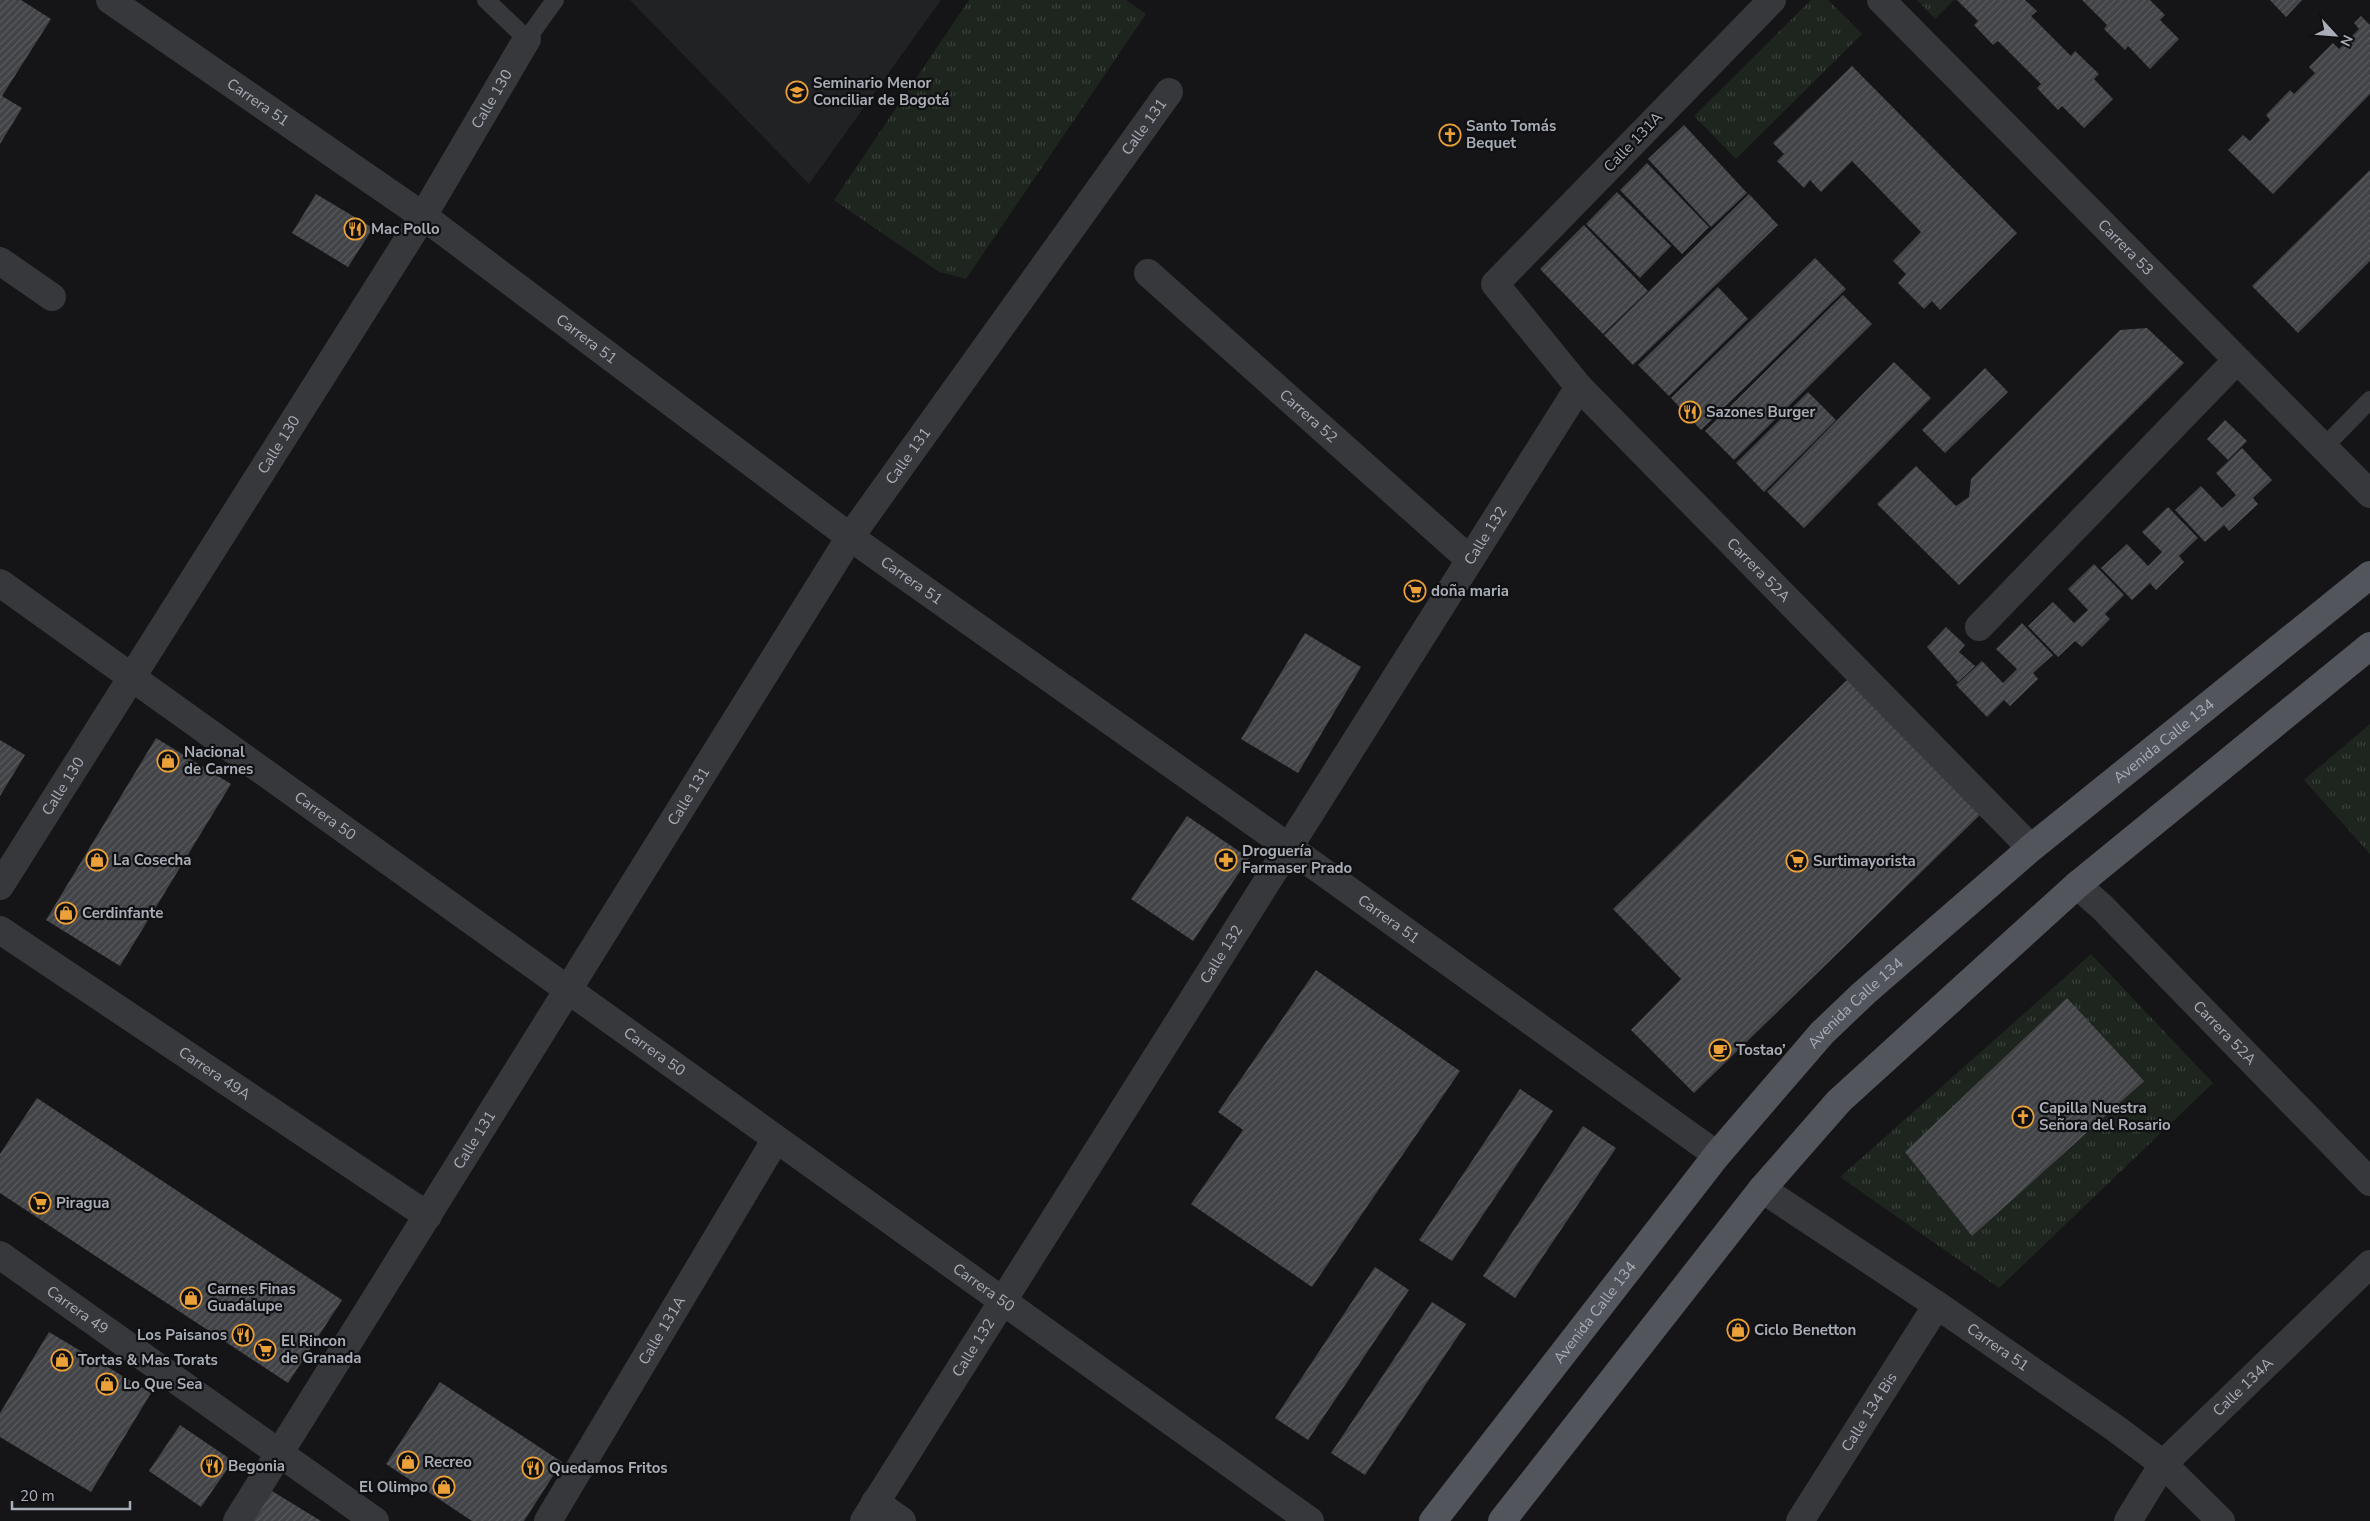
<svg xmlns="http://www.w3.org/2000/svg" width="2370" height="1521" viewBox="0 0 2370 1521" font-family="'Nunito Sans',sans-serif">
<style>
.built{fill:#212224}
.grass{fill:url(#grass-tufts)}
.building{fill:url(#building-hatch)}
.lines{fill:none;stroke-linecap:round;stroke-linejoin:round}
.lane{stroke:#36383c;stroke-width:18}
.street{stroke:#36383c;stroke-width:28}
.primary{stroke:#52555b;stroke-width:28}
.labels{text-anchor:middle;stroke-width:4.5;stroke-linejoin:round;paint-order:stroke}
.poi-label{font-size:15px;font-weight:bold;fill:#a8adb7;stroke:#101012;text-anchor:start}
.street-label{font-size:15px;fill:#a8adb7;stroke:#101012}
</style>
<defs>
<pattern id="grass-tufts" width="24" height="20" patternUnits="userSpaceOnUse" patternTransform="scale(1.25)"><rect width="24" height="20" fill="#1d251e"/><path d="M3 7l-1-3M5 7V3M7 7l1-3M15 17l-1-3M17 17v-4M19 17l1-3" fill="none" stroke="#3b423c"/></pattern>
<pattern id="building-hatch" width="6" height="6" patternUnits="userSpaceOnUse" patternTransform="scale(1.25)"><rect width="6" height="6" fill="#424347"/><path d="M-1 1l2-2M0 6l6-6M5 7l2-2" fill="none" stroke="#5a5b5f"/></pattern>
</defs>
<rect width="100%" height="100%" fill="#151517"/>
<path class="built" d="M 630,0 L 941,0 L 809,184 Z"/>
<path class="grass" d="M 969,0 L 1126,0 L 1146,14 L 966,279 L 939,272 L 834,200 Z
M 1811,0 L 1828,0 L 1862,34 L 1736,159 L 1694,116 Z
M 1917,0 L 1954,0 L 1935,19 Z
M 2370,724 L 2370,854 L 2304,780 Z
M 2091,954 L 2213,1083 L 1999,1288 L 1840,1177 Z"/>
<path class="building" d="M 0,0 L 21,0 L 51,19 L 2,96 L 22,108 L 0,144 Z
M 1957,0 L 2025,0 L 2037,11 L 2031,16 L 2071,56 L 2075,51 L 2099,74 L 2094,79 L 2113,99 L 2084,128 L 2062,106 L 2058,110 L 2037,88 L 2041,84 L 1998,41 L 1993,45 L 1974,25 L 1978,21 Z
M 2082,0 L 2150,0 L 2165,15 L 2160,20 L 2179,39 L 2150,69 L 2128,46 L 2125,50 L 2104,29 L 2107,25 Z
M 2270,0 L 2302,0 L 2286,17 Z
M 2361,16 L 2370,25 L 2370,94 L 2273,194 L 2228,150 L 2243,135 L 2250,141 L 2270,120 L 2266,115 L 2290,90 L 2294,94 L 2315,73 L 2309,67 L 2333,43 L 2339,49 L 2359,29 L 2354,23 Z
M 1852,66 L 2017,233 L 1940,310 L 1932,301 L 1924,309 L 1898,283 L 1906,274 L 1893,261 L 1921,232 L 1852,161 L 1821,192 L 1810,180 L 1804,188 L 1777,161 L 1784,154 L 1773,143 Z
M 1684,125 L 1747,193 L 1711,227 L 1648,159 Z
M 1647,163 L 1709,227 L 1682,254 L 1620,190 Z
M 2370,170 L 2370,261 L 2298,333 L 2252,286 Z
M 1617,192 L 1671,246 L 1640,278 L 1586,224 Z
M 316,194 L 373,228 L 348,267 L 292,233 Z
M 1749,194 L 1778,225 L 1633,365 L 1604,335 Z
M 1584,225 L 1648,291 L 1603,334 L 1540,269 Z
M 1815,258 L 1846,289 L 1701,430 L 1671,398 Z
M 1718,287 L 1748,319 L 1669,396 L 1638,365 Z
M 1843,295 L 1872,324 L 1734,460 L 1705,431 Z
M 2147,328 L 2184,363 L 1959,585 L 1877,504 L 1916,466 L 1956,506 L 1969,497 L 1971,479 L 2120,330 Z
M 1894,362 L 1931,398 L 1804,528 L 1767,492 Z
M 1985,368 L 2008,392 L 1945,453 L 1922,430 Z
M 1808,392 L 1836,420 L 1764,492 L 1736,463 Z
M 2225,420 L 2247,441 L 2228,460 L 2207,439 Z
M 2242,448 L 2272,480 L 2253,498 L 2258,504 L 2229,531 L 2224,525 L 2205,542 L 2175,510 L 2201,486 L 2222,508 L 2236,495 L 2216,473 Z
M 2168,507 L 2198,538 L 2179,556 L 2184,562 L 2156,590 L 2150,583 L 2132,600 L 2101,568 L 2127,544 L 2148,566 L 2162,552 L 2142,532 Z
M 2094,564 L 2124,595 L 2105,614 L 2110,619 L 2082,647 L 2075,641 L 2058,657 L 2028,626 L 2053,602 L 2074,623 L 2088,610 L 2068,589 Z
M 2022,623 L 2053,655 L 2033,673 L 2038,679 L 2010,706 L 2004,700 L 1987,717 L 1956,685 L 1982,661 L 2003,683 L 2017,669 L 1996,649 Z
M 1946,627 L 1965,645 L 1959,652 L 1975,666 L 1958,682 L 1927,647 Z
M 1305,633 L 1361,667 L 1298,773 L 1241,739 Z
M 1849,678 L 1981,814 L 1694,1093 L 1631,1030 L 1681,979 L 1613,909 Z
M 156,738 L 231,784 L 120,966 L 46,920 Z
M 0,740 L 25,755 L 0,796 Z
M 1187,816 L 1249,858 L 1193,941 L 1131,899 Z
M 1316,970 L 1460,1071 L 1312,1287 L 1191,1204 L 1243,1130 L 1218,1112 Z
M 2067,998 L 2144,1081 L 1972,1236 L 1905,1152 Z
M 1520,1089 L 1553,1111 L 1452,1261 L 1419,1240 Z
M 37,1098 L 342,1300 L 288,1383 L 0,1193 L 0,1154 Z
M 1583,1126 L 1616,1148 L 1515,1298 L 1483,1276 Z
M 1375,1267 L 1409,1290 L 1308,1440 L 1275,1418 Z
M 1432,1302 L 1466,1324 L 1365,1475 L 1331,1453 Z
M 49,1332 L 151,1393 L 91,1492 L 0,1437 L 0,1413 Z
M 440,1382 L 562,1462 L 524,1521 L 472,1521 L 386,1464 Z
M 180,1425 L 233,1461 L 201,1507 L 149,1471 Z
M 272,1491 L 321,1521 L 253,1521 Z"/>
<g class="lines">
<path class="lane" d="M 486,0 L 527,39 L 555,0
M 2324,447 L 2370,400"/>
<g class="street">
<path id="s1" d="M 110,0 L 423,216 L 850,537 L 1287,846 L 1717,1155"/>
<path id="s2" d="M 1772,0 L 1495,284 L 1579,387 L 2031,848"/>
<path id="s3" d="M 1881,0 L 2370,494"/>
<path d="M 0,261 L 52,297"/>
<path id="s4" d="M 1148,273 L 1469,559"/>
<path id="s5" d="M 0,583 L 1310,1521"/>
<path d="M 1979,627 L 2237,360"/>
<path id="s6" d="M 2077,885 L 2102,907 L 2370,1182"/>
<path id="s7" d="M 0,886 L 423,216 L 527,39"/>
<path id="s8" d="M 0,930 L 428,1216"/>
<path id="s9" d="M 1762,1189 L 1937,1305 L 2115,1428 L 2163,1464 L 2221,1521"/>
<path id="s10" d="M 0,1255 L 375,1521"/>
<path d="M 875,1502 L 902,1521"/>
<path id="s11" d="M 237,1521 L 850,537 L 1169,92"/>
<path id="s12" d="M 548,1521 L 776,1139"/>
<path id="s13" d="M 864,1521 L 1579,387"/>
<path id="s14" d="M 1800,1521 L 1937,1305"/>
<path id="s15" d="M 2128,1521 L 2163,1464 L 2370,1264"/>
</g>
<g class="primary">
<path id="s16" d="M 1433,1521 L 1717,1155 L 1822,1033 L 1864,993 L 2031,848 L 2370,575"/>
<path d="M 1502,1521 L 1762,1189 L 1839,1101 L 2077,885 L 2370,646"/>
</g>
</g>
<defs>
<g id="school-ring" transform="scale(1.125)"><circle r="9.5" fill="#101012" stroke="#eca138" stroke-width="1.5"/><path d="M0-5L7-2L0 1L-7-2ZM-4 1L0 2.5L4 1V4Q0 6-4 4Z" fill="#eca138"/></g>
<g id="church-ring" transform="scale(1.125)"><circle r="9.5" fill="#101012" stroke="#eca138" stroke-width="1.5"/><path d="M-1.2-6h2.4v3.5h3.3v2.4h-3.3V6h-2.4V-.1h-3.3v-2.4h3.3Z" fill="#eca138"/></g>
<g id="restaurant-ring" transform="scale(1.125)"><circle r="9.5" fill="#101012" stroke="#eca138" stroke-width="1.5"/><path d="M-5-6h1v4h1v-4h1v4h1v-4h1v5L-1.5 .5V6h-2V.5L-5-1ZM5-6V6H3V1.5H1.5Q1.5-4 5-6Z" fill="#eca138"/></g>
<g id="supermarket-ring" transform="scale(1.125)"><circle r="9.5" fill="#101012" stroke="#eca138" stroke-width="1.5"/><path d="M-6-5.5h2.5l.6 2H6L4.5 2H-2.5L-4.4-4H-6ZM-1.5 3.2a1.3 1.3 0 1 0 .1 0ZM3 3.2a1.3 1.3 0 1 0 .1 0Z" fill="#eca138"/></g>
<g id="shop-ring" transform="scale(1.125)"><circle r="9.5" fill="#101012" stroke="#eca138" stroke-width="1.5"/><path d="M-5-2.5h2.3a2.7 3.5 0 0 1 5.4 0H5L5.5 6h-11ZM-1.5-2.5h3a1.5 2.3 0 0 0-3 0Z" fill="#eca138"/></g>
<g id="pharmacy-ring" transform="scale(1.125)"><circle r="9.5" fill="#101012" stroke="#eca138" stroke-width="1.5"/><path d="M-2-6h4v4h4v4h-4v4h-4v-4h-4v-4h4Z" fill="#eca138"/></g>
<g id="cafe-ring" transform="scale(1.125)"><circle r="9.5" fill="#101012" stroke="#eca138" stroke-width="1.5"/><path d="M-5.5-4.5H6V0H3Q3 3.5 0 3.5H-2.5Q-5.5 3.5-5.5 0ZM3-3.2v2h1.7v-2ZM-6 4.5H4V6H-6Z" fill="#eca138"/></g>
</defs>
<g fill-rule="evenodd">
<use href="#school-ring" x="797" y="92"/>
<use href="#church-ring" x="1450" y="135"/>
<use href="#restaurant-ring" x="355" y="229"/>
<use href="#restaurant-ring" x="1690" y="412"/>
<use href="#supermarket-ring" x="1415" y="591"/>
<use href="#shop-ring" x="168" y="761"/>
<use href="#shop-ring" x="97" y="860"/>
<use href="#pharmacy-ring" x="1226" y="860"/>
<use href="#supermarket-ring" x="1797" y="861"/>
<use href="#shop-ring" x="66" y="913"/>
<use href="#cafe-ring" x="1720" y="1050"/>
<use href="#church-ring" x="2023" y="1117"/>
<use href="#supermarket-ring" x="40" y="1203"/>
<use href="#shop-ring" x="191" y="1298"/>
<use href="#shop-ring" x="1738" y="1330"/>
<use href="#restaurant-ring" x="243" y="1335"/>
<use href="#supermarket-ring" x="265" y="1350"/>
<use href="#shop-ring" x="62" y="1360"/>
<use href="#shop-ring" x="107" y="1384"/>
<use href="#shop-ring" x="408" y="1462"/>
<use href="#restaurant-ring" x="212" y="1466"/>
<use href="#restaurant-ring" x="533" y="1468"/>
<use href="#shop-ring" x="444" y="1487"/>
</g>
<g class="labels">
<g class="poi-label">
<text x="813" y="88">Seminario Menor<tspan x="813" dy="17">Conciliar de Bogotá</tspan></text>
<text x="1466" y="131">Santo Tomás<tspan x="1466" dy="17">Bequet</tspan></text>
<text x="371" y="234">Mac Pollo</text>
<text x="1706" y="417">Sazones Burger</text>
<text x="1431" y="596">doña maria</text>
<text x="184" y="757">Nacional<tspan x="184" dy="17">de Carnes</tspan></text>
<text x="1242" y="856">Droguería<tspan x="1242" dy="17">Farmaser Prado</tspan></text>
<text x="113" y="865">La Cosecha</text>
<text x="1813" y="866">Surtimayorista</text>
<text x="82" y="918">Cerdinfante</text>
<text x="1736" y="1055">Tostao’</text>
<text x="2039" y="1113">Capilla Nuestra<tspan x="2039" dy="17">Señora del Rosario</tspan></text>
<text x="56" y="1208">Piragua</text>
<text x="207" y="1294">Carnes Finas<tspan x="207" dy="17">Guadalupe</tspan></text>
<text x="1754" y="1335">Ciclo Benetton</text>
<text x="227" y="1340" text-anchor="end">Los Paisanos</text>
<text x="281" y="1346">El Rincon<tspan x="281" dy="17">de Granada</tspan></text>
<text x="78" y="1365">Tortas &amp; Mas Torats</text>
<text x="123" y="1389">Lo Que Sea</text>
<text x="424" y="1467">Recreo</text>
<text x="228" y="1471">Begonia</text>
<text x="549" y="1473">Quedamos Fritos</text>
<text x="428" y="1492" text-anchor="end">El Olimpo</text>
</g>
<g class="street-label">
<text dy="5" stroke="none"><textPath href="#s7" startOffset="928">Calle 130</textPath></text>
<text dy="5" stroke="none"><textPath href="#s1" startOffset="180">Carrera 51</textPath></text>
<text dy="5" stroke="none"><textPath href="#s11" startOffset="1664">Calle 131</textPath></text>
<text transform="translate(1633 142) rotate(-46)" y="5">Calle 131A</text>
<text dy="5" stroke="none"><textPath href="#s3" startOffset="348">Carrera 53</textPath></text>
<text dy="5" stroke="none"><textPath href="#s1" startOffset="585">Carrera 51</textPath></text>
<text dy="5" stroke="none"><textPath href="#s4" startOffset="215">Carrera 52</textPath></text>
<text dy="5" stroke="none"><textPath href="#s7" startOffset="522">Calle 130</textPath></text>
<text dy="5" stroke="none"><textPath href="#s11" startOffset="1259">Calle 131</textPath></text>
<text dy="5" stroke="none"><textPath href="#s13" startOffset="1165">Calle 132</textPath></text>
<text dy="5" stroke="none"><textPath href="#s2" startOffset="786">Carrera 52A</textPath></text>
<text dy="5" stroke="none"><textPath href="#s1" startOffset="990">Carrera 51</textPath></text>
<text dy="5" stroke="none"><textPath href="#s16" startOffset="1074">Avenida Calle 134</textPath></text>
<text dy="5" stroke="none"><textPath href="#s7" startOffset="118">Calle 130</textPath></text>
<text dy="5" stroke="none"><textPath href="#s11" startOffset="854">Calle 131</textPath></text>
<text dy="5" stroke="none"><textPath href="#s5" startOffset="400">Carrera 50</textPath></text>
<text dy="5" stroke="none"><textPath href="#s1" startOffset="1575">Carrera 51</textPath></text>
<text dy="5" stroke="none"><textPath href="#s13" startOffset="670">Calle 132</textPath></text>
<text dy="5" stroke="none"><textPath href="#s16" startOffset="669">Avenida Calle 134</textPath></text>
<text dy="5" stroke="none"><textPath href="#s6" startOffset="209">Carrera 52A</textPath></text>
<text dy="5" stroke="none"><textPath href="#s5" startOffset="805">Carrera 50</textPath></text>
<text dy="5" stroke="none"><textPath href="#s8" startOffset="258">Carrera 49A</textPath></text>
<text dy="5" stroke="none"><textPath href="#s11" startOffset="449">Calle 131</textPath></text>
<text dy="5" stroke="none"><textPath href="#s5" startOffset="1210">Carrera 50</textPath></text>
<text dy="5" stroke="none"><textPath href="#s10" startOffset="95">Carrera 49</textPath></text>
<text dy="5" stroke="none"><textPath href="#s16" startOffset="264">Avenida Calle 134</textPath></text>
<text dy="5" stroke="none"><textPath href="#s12" startOffset="222">Calle 131A</textPath></text>
<text dy="5" stroke="none"><textPath href="#s13" startOffset="205">Calle 132</textPath></text>
<text dy="5" stroke="none"><textPath href="#s9" startOffset="284">Carrera 51</textPath></text>
<text dy="5" stroke="none"><textPath href="#s15" startOffset="178">Calle 134A</textPath></text>
<text dy="5" stroke="none"><textPath href="#s14" startOffset="129">Calle 134 Bis</textPath></text>
</g>
</g>
<g transform="translate(2335 35) rotate(116)" stroke="#101012" stroke-width="4" paint-order="stroke">
<path d="M0-4L9 19L0 12L-9 19Z" fill="#a8adb7"/>
<text y="-8" font-size="14" font-weight="bold" text-anchor="middle" fill="#a8adb7">N</text>
</g>
<path d="M12 1501v8h118v-8" fill="none" stroke="#a8adb7" stroke-width="2.5"/>
<text x="20" y="1501" font-size="15" fill="#a8adb7" stroke="#101012" stroke-width="4" paint-order="stroke">20 m</text>
</svg>
